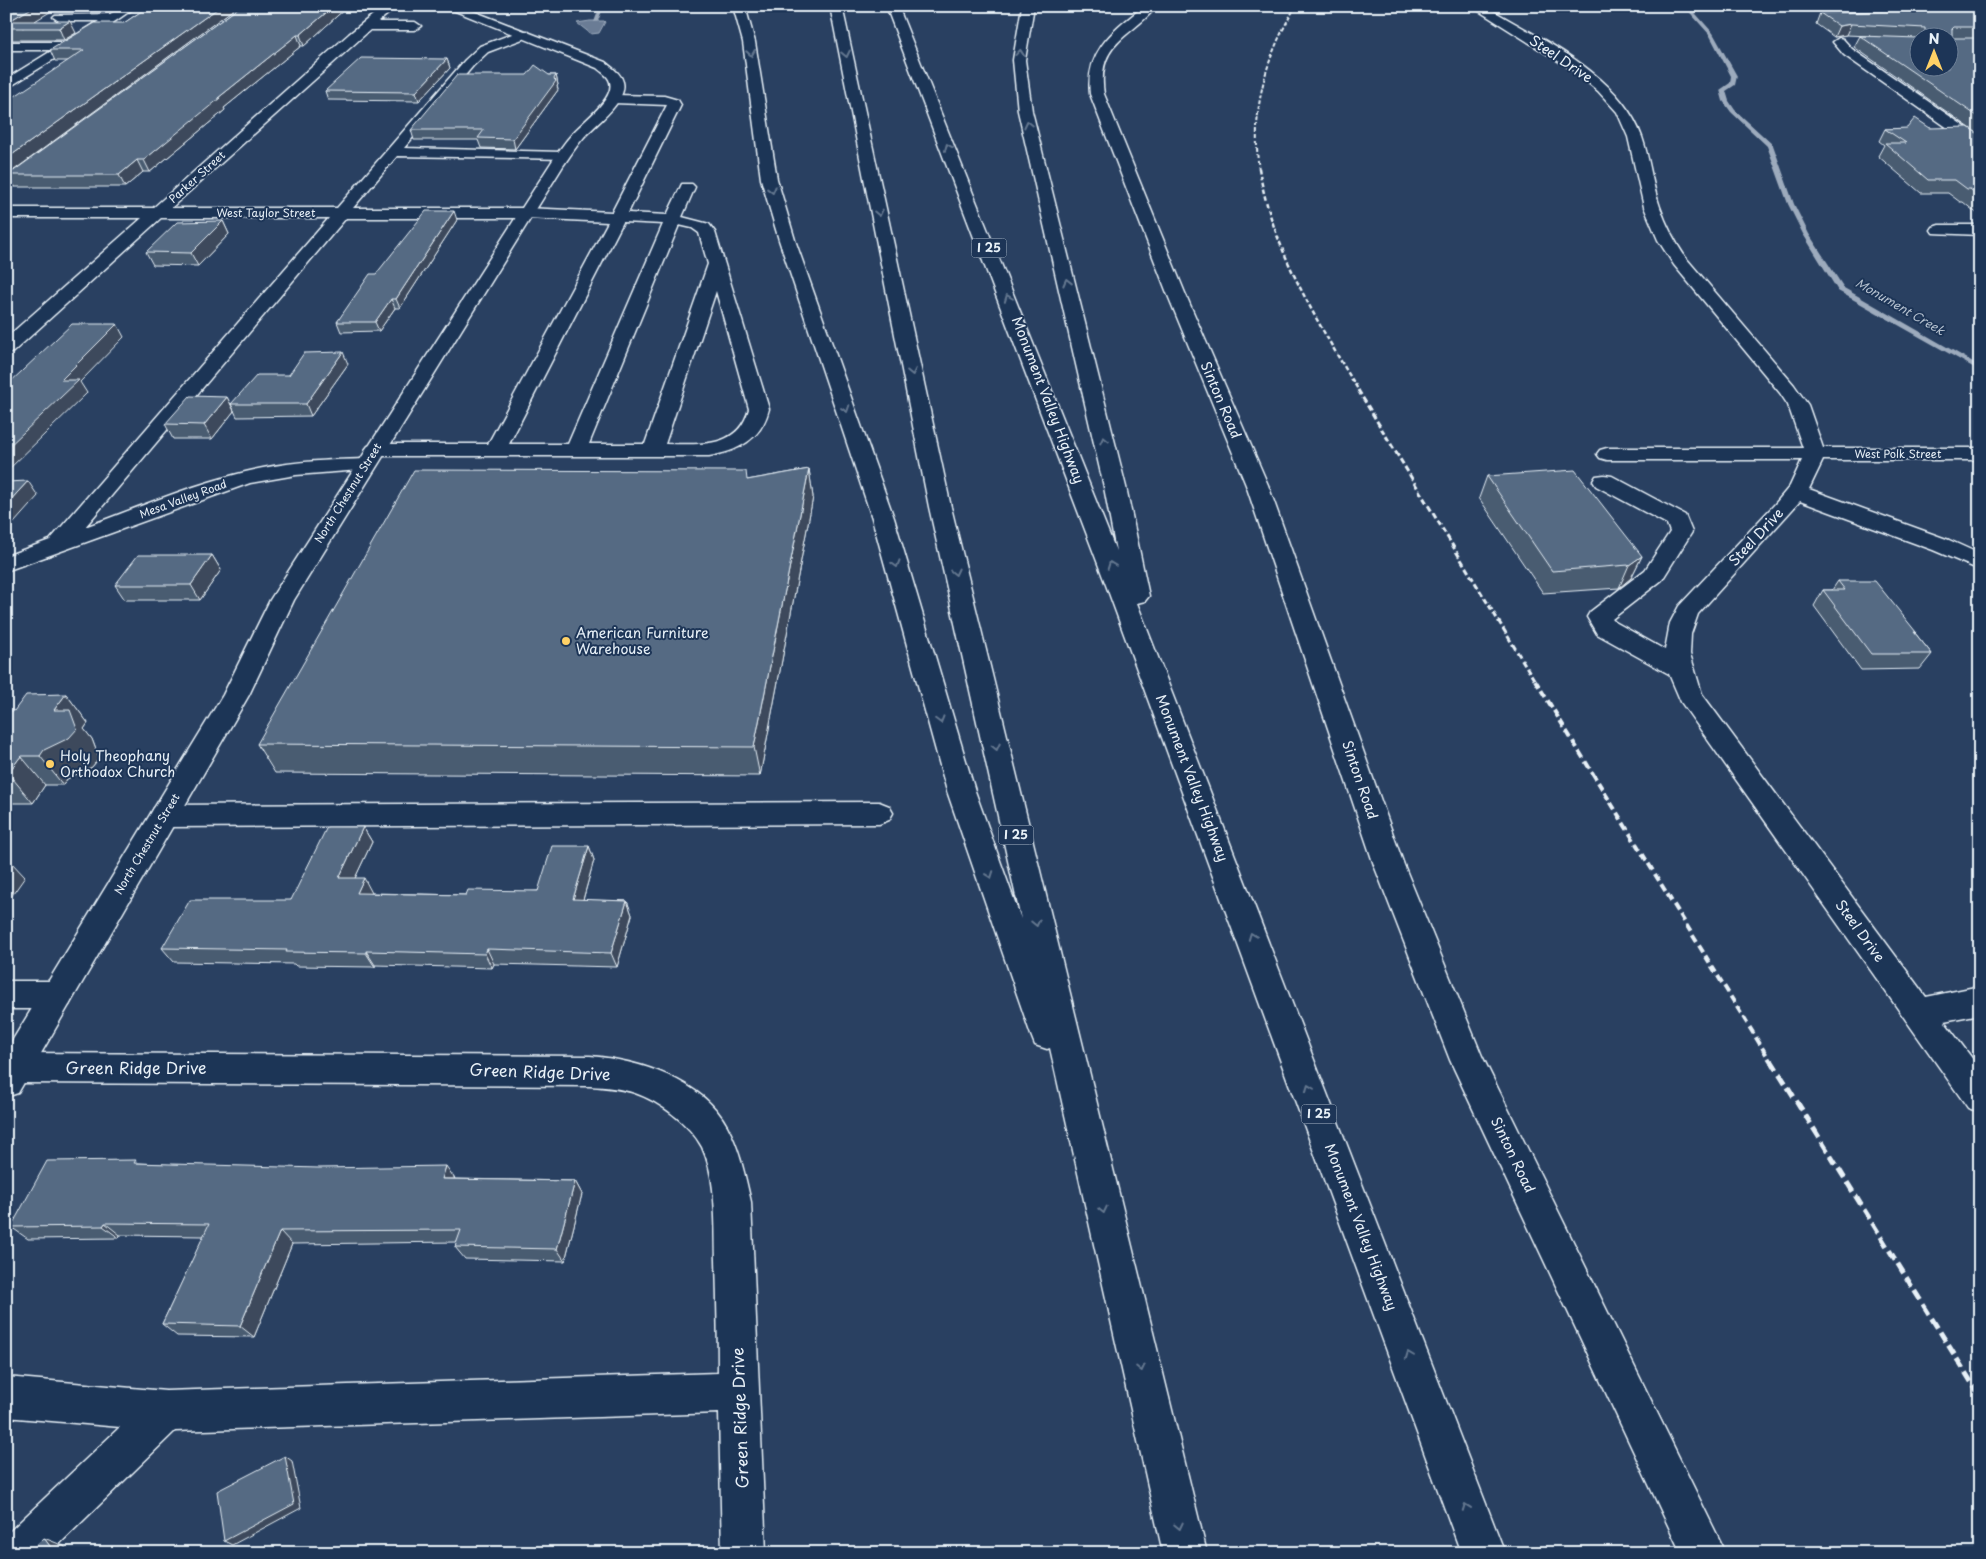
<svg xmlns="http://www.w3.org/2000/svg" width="1986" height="1559" viewBox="0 0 1986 1559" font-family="'Playpen Sans',sans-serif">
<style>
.water{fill:#6b7c95;stroke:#9dabbd}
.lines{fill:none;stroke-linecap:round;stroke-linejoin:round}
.stream{fill:#9dabbd;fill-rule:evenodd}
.minor-casing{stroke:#e8f1f8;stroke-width:3}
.major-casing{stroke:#e8f1f8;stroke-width:3}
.highway-casing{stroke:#e8f1f8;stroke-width:3}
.minor{fill:#1d3557;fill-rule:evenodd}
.major{fill:#1d3557;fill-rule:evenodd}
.highway{fill:#1d3557;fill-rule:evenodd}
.rail-far4{stroke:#e8f1f8;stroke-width:2;stroke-dasharray:4 2;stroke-linecap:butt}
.rail-far3{stroke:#e8f1f8;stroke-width:2.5;stroke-dasharray:4.5 2.5;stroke-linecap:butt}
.rail-far2{stroke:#e8f1f8;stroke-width:3;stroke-dasharray:6 3;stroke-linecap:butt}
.rail-far1{stroke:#e8f1f8;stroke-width:4;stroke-dasharray:8 4;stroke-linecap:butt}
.rail{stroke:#e8f1f8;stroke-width:5;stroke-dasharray:11 5;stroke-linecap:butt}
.wall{fill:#495b71;stroke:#e8f1f8;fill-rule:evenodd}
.shaded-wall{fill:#3c4a5c;stroke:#e8f1f8}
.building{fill:#556a83;stroke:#e8f1f8}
.oneway{stroke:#64778f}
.poi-dot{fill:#ffd166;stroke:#1d3557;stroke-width:2}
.labels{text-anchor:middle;stroke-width:4;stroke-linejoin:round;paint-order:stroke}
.far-street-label{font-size:11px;fill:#e8f1f8;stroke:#1d3557}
.shield{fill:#1d3557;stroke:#abb9c8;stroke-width:1}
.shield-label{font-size:12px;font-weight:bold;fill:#e8f1f8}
.far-water-label{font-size:12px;font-style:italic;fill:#b6c2d0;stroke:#1d3557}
.street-label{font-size:14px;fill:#e8f1f8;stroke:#1d3557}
.poi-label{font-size:14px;fill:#e8f1f8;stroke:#1d3557;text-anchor:start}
.near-street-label{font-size:16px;fill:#e8f1f8;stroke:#1d3557}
</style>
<rect width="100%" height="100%" fill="#294061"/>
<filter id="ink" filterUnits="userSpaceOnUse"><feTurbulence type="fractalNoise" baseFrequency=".02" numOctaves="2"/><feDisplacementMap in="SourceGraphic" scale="10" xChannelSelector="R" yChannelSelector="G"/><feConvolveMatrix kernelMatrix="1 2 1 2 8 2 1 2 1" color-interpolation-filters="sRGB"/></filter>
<g filter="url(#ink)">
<path class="water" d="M 590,21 L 604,21 L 605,22 L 599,33 L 591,34 L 577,23 Z"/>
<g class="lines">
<path class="stream" d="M 600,6 L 604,6 L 598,21 L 594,22 Z
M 1684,6 L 1689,6 L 1713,33 L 1737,76 L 1735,85 L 1726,91 L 1729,101 L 1735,110 L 1773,145 L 1794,204 L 1809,234 L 1844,288 L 1980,366 L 1980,371 L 1838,291 L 1803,234 L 1788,204 L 1767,146 L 1731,112 L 1723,101 L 1720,90 L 1730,83 L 1731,76 L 1709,34 Z"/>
<g class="minor-casing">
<path id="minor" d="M 123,6 L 137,6 L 117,20 L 6,89 L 6,79 L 53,50 L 6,50 L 6,42 L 65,42 L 99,21 L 59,21 L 53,17 L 55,15 L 110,14 Z
M 384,6 L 394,6 L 395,8 L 378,22 L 415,22 L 421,26 L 415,30 L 370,30 L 171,208 L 337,208 L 465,60 L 480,46 L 520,31 L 528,31 L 530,34 L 528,37 L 488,52 L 473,66 L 404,148 L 562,152 L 567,153 L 569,156 L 567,159 L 397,156 L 353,208 L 526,208 L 612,212 L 667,105 L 614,103 L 607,99 L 614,95 L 664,96 L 678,100 L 681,105 L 628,213 L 667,215 L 682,184 L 692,184 L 695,187 L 682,217 L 709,224 L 715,232 L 769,409 C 761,440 738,451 709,456 L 375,456 L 368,454 L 365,450 L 368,446 L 375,444 L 488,444 L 608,222 L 526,218 L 346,218 L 85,527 C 143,506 202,480 263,468 C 297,461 331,460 366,459 L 373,461 L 376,465 L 373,469 L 296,475 L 250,483 L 6,571 L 6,556 L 50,540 L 329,218 L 161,218 L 13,352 L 6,354 L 6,338 L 142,218 L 6,218 L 6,208 L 153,208 L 349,34 ZM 623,222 L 663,224 L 568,444 L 509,444 ZM 679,225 L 692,228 L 699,233 L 708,264 L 645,444 L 589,444 ZM 716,291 L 749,409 C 738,450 699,444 665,444 Z
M 1144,6 L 1157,6 C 1130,39 1096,42 1104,94 L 1185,293 L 1268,485 L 1404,865 L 1482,1056 L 1726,1553 L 1681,1553 L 1450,1060 L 1374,865 L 1246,485 L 1167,293 L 1090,94 C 1085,51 1113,31 1144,6 Z
M 1471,6 L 1485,6 C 1540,39 1620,74 1642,137 C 1650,160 1652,185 1660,207 C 1666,225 1675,242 1686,258 L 1794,385 L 1808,405 L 1823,448 L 1980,448 L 1980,460 L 1823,460 L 1809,489 L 1949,540 L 1980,554 L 1980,570 L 1933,550 L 1800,501 L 1698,614 L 1691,634 L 1690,654 L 1702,694 L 1926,997 L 1980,986 L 1980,1014 L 1944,1021 L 1980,1069 L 1980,1112 L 1968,1108 L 1681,702 L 1669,674 L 1597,634 L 1587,617 L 1590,612 L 1645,570 L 1670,532 L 1667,524 L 1596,486 L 1593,481 L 1596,476 L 1604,475 L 1612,476 L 1685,515 L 1692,532 L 1662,580 L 1612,619 L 1615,622 L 1665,650 L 1670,623 L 1679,606 L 1775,504 L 1790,486 L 1802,460 L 1607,460 L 1600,458 L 1597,454 L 1600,450 L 1607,448 L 1803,448 L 1788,405 L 1780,393 L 1674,265 L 1658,240 L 1644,207 L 1628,137 L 1617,112 L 1598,91 L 1574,71 Z
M 1839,38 L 1843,39 L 1852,49 L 1980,137 L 1980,148 L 1975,147 L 1844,55 L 1833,42 Z
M 41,155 L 46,156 L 48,159 L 46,162 L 11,188 L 6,189 L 6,178 L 36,156 Z
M 1939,225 L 1980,225 L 1980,235 L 1933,233 L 1931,230 L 1933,227 Z
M 879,802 L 889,806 L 893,813 L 889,820 L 879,824 L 164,827 L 154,824 L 150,816 L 154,808 L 164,805 Z
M 6,981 L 58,981 L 69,985 L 74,995 L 69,1005 L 58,1009 L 6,1009 Z
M 16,1053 L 590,1056 C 638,1060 703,1080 727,1126 C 740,1150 745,1176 751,1202 L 766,1553 L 722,1553 L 719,1413 L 175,1431 L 50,1553 L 6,1553 L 6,1535 L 120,1427 L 6,1417 L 6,1377 L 166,1391 L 718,1373 C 718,1335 717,1297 716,1259 C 715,1224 717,1179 702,1147 C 690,1124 659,1101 635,1093 C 620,1088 605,1087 590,1086 L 16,1083 L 6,1079 L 6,1057 Z"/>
</g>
<g class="major-casing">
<path id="major" d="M 443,6 L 460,6 L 605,62 C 612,68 621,73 623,82 C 628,101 595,125 584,137 C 576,146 570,156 563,166 L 294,600 L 249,695 L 18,1093 L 6,1097 L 6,1051 L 223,695 L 270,600 L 549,166 C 556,155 563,144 572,134 C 582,122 615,99 610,82 C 608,75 601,72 597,68 Z"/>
</g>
<g class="highway-casing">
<path id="highway" d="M 733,6 L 745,6 L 755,42 L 777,179 L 795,240 L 894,518 L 975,791 L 1021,919 L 929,507 L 830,6 L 842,6 L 951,507 L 1207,1553 L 1163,1553 L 1050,1048 L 1047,1049 L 1035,1045 L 1031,1035 L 947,791 L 872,518 L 779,240 L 761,179 L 743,42 Z
M 886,6 L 898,6 L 1116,551 L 1104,487 L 1018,111 L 1013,60 L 1022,6 L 1034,6 L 1025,60 L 1032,111 L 1126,487 L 1149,596 L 1145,601 L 1137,603 L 1505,1553 L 1461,1553 L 1106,585 Z"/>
</g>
<use href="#minor" class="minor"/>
<use href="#major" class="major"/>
<use href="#highway" class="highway"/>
<path class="rail-far4" d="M 1259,170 C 1251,110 1265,57 1296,6"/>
<path class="rail-far3" d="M 1259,168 C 1271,247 1319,325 1359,391"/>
<path class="rail-far2" d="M 1358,390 L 1535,681"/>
<path class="rail-far1" d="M 1535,680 L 1771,1062"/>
<path class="rail" d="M 1771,1060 L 1980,1396"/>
</g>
<path class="wall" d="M 6,6 L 35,21 L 76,33 L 64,40 L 6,40 Z
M 149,6 L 238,6 L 6,176 L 68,61 L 55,61 L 50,50 L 124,23 Z
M 241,6 L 348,6 L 304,46 L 301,46 L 224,108 L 225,110 L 150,172 L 143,172 L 125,187 L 15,187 L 8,175 Z
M 1875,6 L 1980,6 L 1980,135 L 1854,47 L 1860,36 L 1870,36 L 1846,35 L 1834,37 L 1816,24 L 1820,13 L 1882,11 ZM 1918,38 L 1948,38 L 1918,68 Z
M 447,59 L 450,68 L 419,101 L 328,100 L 325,91 Z
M 549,75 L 556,75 L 558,85 L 557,86 L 558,90 L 515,149 L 481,148 L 478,140 L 414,140 L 411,130 Z
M 1930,128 L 1980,135 L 1980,216 L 1963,202 L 1960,202 L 1948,193 L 1921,193 L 1878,156 L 1884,145 L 1879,141 L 1885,129 Z
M 457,220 L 400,308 L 395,308 L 379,331 L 341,332 L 337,322 L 376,274 Z
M 223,221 L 229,234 L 198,266 L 153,265 L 146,252 Z
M 348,364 L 311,416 L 237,417 L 231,404 L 289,375 Z
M 227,397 L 234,411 L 212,439 L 173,439 L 165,424 Z
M 809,469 L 813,497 L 760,776 L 275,773 L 257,744 L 747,480 Z
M 1487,476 L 1642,556 L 1631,578 L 1619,588 L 1543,593 L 1479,498 Z
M 212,555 L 221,570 L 200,600 L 125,600 L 115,585 Z
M 1838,581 L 1916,632 L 1915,633 L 1932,654 L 1920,669 L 1861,670 L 1814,606 L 1823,590 L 1832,590 Z
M 66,694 L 88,723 L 84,729 L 92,739 L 99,758 L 92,767 L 67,779 L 63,785 L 45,785 L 33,803 L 6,803 L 6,711 L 14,711 Z
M 363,827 L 372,842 L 355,878 L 372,893 L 466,895 L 538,891 L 589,846 L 594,860 L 583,900 L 627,901 L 632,915 L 617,967 L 494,964 L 492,968 L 375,965 L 375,967 L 296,966 L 294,964 L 174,962 L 162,948 L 291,900 Z
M 138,1163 L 455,1179 L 575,1181 L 582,1194 L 565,1261 L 465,1259 L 455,1247 L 457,1242 L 292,1244 L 254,1337 L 177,1336 L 162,1324 L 204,1236 L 120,1235 L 119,1238 L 28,1239 L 11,1227 Z"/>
<path class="shaded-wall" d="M 35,6 L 60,6 L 23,28 L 9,21 Z
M 221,6 L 238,6 L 6,176 L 6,159 Z
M 334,6 L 348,6 L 304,46 L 300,35 Z
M 70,21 L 76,33 L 64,40 L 59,28 Z
M 1851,24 L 1846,35 L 1834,37 L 1839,26 Z
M 297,35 L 301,46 L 224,108 L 225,110 L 150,172 L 144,160 L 218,98 Z
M 447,59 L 450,68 L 419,101 L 416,92 Z
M 556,75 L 558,85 L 557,86 L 558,90 L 515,149 L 513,139 Z
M 137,160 L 143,172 L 125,187 L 119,175 Z
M 454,211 L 457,220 L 400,308 L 396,299 Z
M 223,221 L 229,234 L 198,266 L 191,253 Z
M 391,299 L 395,308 L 379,331 L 375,322 Z
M 117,324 L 124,337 L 80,382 L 87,393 L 6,472 L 6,449 L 61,380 Z
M 343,352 L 348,364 L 311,416 L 306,404 Z
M 227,397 L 234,411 L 212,439 L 204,425 Z
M 809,469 L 813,497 L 760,776 L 754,747 Z
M 28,481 L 38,496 L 6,532 L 6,505 Z
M 212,555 L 221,570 L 200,600 L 191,585 Z
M 1642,556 L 1631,578 L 1619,588 L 1629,565 Z
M 66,694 L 88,723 L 84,729 L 92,739 L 99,758 L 92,767 L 67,779 L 63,785 L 40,756 L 54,710 Z
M 21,756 L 45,785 L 33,803 L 8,773 Z
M 363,827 L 372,842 L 348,893 L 339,878 Z
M 589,846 L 594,860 L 579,914 L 573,899 Z
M 11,862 L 25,877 L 6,904 L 6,869 Z
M 364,878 L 372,893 L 366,908 L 357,893 Z
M 627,901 L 632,915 L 617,967 L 611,953 Z
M 487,949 L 494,964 L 492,968 L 485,954 Z
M 366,951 L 375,965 L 375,967 L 366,953 Z
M 446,1166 L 455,1179 L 442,1179 Z
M 575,1181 L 582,1194 L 565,1261 L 557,1249 Z
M 105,1223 L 120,1235 L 119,1238 L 103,1226 Z
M 280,1231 L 292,1244 L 254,1337 L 240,1326 Z
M 285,1456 L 292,1461 L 301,1508 L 232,1545 L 224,1541 Z
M 44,1538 L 64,1546 L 69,1553 L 55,1553 Z"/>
<path class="building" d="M 6,6 L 35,6 L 9,21 L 70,21 L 59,28 L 6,28 Z
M 149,6 L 221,6 L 6,159 L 6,102 L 84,50 L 50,50 L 95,23 L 124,23 Z
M 241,6 L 334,6 L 300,35 L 297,35 L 218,98 L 220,98 L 144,160 L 137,160 L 119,175 L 8,175 Z
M 1896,6 L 1980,6 L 1980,27 L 1954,27 L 1952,29 L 1952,38 L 1980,38 L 1980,118 L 1860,36 L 1918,38 L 1918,68 L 1948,68 L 1948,38 L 1925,38 L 1925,28 L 1851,24 L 1839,26 L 1820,13 L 1903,11 Z
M 361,58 L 447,59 L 416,92 L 325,91 Z
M 535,65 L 549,75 L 556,75 L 554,79 L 556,81 L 513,139 L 478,138 L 484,130 L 411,130 L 457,75 L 527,75 Z
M 1915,118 L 1930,128 L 1968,127 L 1980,135 L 1980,197 L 1970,189 L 1967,189 L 1955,180 L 1928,180 L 1885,143 L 1906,143 L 1885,129 L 1907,128 Z
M 426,211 L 454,211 L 396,299 L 391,299 L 375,322 L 337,322 L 370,274 L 376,274 Z
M 223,221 L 191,253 L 146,252 L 177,222 Z
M 72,324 L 117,324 L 61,380 L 79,380 L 6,449 L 6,386 Z
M 343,352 L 306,404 L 231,404 L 257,375 L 289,375 L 304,353 Z
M 190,396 L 227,397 L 204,425 L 165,424 Z
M 809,469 L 754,747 L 257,744 L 414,470 L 746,471 L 747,480 Z
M 1575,470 L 1642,556 L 1629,565 L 1552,571 L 1487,476 Z
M 28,481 L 6,505 L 6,482 Z
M 138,555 L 212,555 L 191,585 L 115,585 Z
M 1838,581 L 1875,581 L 1916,632 L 1914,632 L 1932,654 L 1871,654 L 1823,590 L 1845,590 Z
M 66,694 L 54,710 L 70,710 L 77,729 L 69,738 L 44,750 L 40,756 L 21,756 L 8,773 L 6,774 L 6,711 L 14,711 L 26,695 Z
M 327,827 L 363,827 L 339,878 L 364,878 L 357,893 L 466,895 L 468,890 L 538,891 L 552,846 L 589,846 L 573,899 L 627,901 L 611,953 L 487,949 L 485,954 L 366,951 L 366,953 L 286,952 L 287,950 L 162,948 L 190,900 L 291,900 Z
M 6,862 L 11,862 L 6,869 Z
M 136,1160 L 134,1163 L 319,1168 L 446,1166 L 442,1179 L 575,1181 L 557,1249 L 455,1247 L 461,1230 L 280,1231 L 240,1326 L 162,1324 L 209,1224 L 105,1223 L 103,1226 L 11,1227 L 47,1161 Z
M 285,1456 L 294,1504 L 224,1541 L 217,1491 Z
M 44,1538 L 55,1553 L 28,1553 Z"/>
<defs><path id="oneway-chevron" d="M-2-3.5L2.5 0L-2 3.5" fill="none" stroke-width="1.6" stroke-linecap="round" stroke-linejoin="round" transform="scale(1.25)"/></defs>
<g class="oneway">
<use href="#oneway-chevron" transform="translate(751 53) rotate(81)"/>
<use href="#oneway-chevron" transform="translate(1020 53) rotate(-85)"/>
<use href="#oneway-chevron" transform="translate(846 54) rotate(78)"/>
<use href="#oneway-chevron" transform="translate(1028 124) rotate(-103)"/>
<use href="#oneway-chevron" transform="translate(948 147) rotate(-112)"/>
<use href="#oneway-chevron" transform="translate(772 190) rotate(76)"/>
<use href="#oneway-chevron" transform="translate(879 213) rotate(78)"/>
<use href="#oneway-chevron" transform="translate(1067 282) rotate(-104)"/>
<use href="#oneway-chevron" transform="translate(1008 298) rotate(-111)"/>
<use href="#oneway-chevron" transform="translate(912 372) rotate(78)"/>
<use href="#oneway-chevron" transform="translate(846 409) rotate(71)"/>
<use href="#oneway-chevron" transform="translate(1104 440) rotate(-103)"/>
<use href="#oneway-chevron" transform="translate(896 564) rotate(74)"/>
<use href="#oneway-chevron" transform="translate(1111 565) rotate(-111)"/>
<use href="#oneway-chevron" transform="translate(955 572) rotate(77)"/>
<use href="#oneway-chevron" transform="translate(940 720) rotate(74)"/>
<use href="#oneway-chevron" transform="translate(996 747) rotate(77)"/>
<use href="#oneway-chevron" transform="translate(990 875) rotate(70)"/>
<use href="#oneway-chevron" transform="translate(1036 923) rotate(77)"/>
<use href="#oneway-chevron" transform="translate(1252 936) rotate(-111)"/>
<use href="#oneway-chevron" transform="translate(1309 1088) rotate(-111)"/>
<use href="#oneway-chevron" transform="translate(1103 1210) rotate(77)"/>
<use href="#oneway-chevron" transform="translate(1409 1355) rotate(-111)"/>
<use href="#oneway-chevron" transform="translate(1141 1368) rotate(77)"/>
<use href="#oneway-chevron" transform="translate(1466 1507) rotate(-110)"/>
<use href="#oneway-chevron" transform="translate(1179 1526) rotate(77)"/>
</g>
</g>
<g class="poi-dot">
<circle cx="566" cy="641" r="5"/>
<circle cx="50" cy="764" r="5"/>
</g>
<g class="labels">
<g class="far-street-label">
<text transform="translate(197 177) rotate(-42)" y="4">Parker Street</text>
<text x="266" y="217">West Taylor Street</text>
<text x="1898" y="458">West Polk Street</text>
<text transform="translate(348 493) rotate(-58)" y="4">North Chestnut Street</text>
<text transform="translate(183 499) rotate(-20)" y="4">Mesa Valley Road</text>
<text transform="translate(147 844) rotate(-59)" y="4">North Chestnut Street</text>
</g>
<g class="shield">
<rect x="971.5" y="238.5" width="35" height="19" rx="4"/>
<rect x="998.5" y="825.5" width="35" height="19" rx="4"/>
<rect x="1301.5" y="1104.5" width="35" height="19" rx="4"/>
</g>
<g class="shield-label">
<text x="989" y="252">I 25</text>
<text x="1016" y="839">I 25</text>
<text x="1319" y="1118">I 25</text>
</g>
<g class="far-water-label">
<text transform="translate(1900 307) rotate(30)" y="4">Monument Creek</text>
</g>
<g class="street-label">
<text transform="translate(1561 59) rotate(34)" y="5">Steel Drive</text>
<text transform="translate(1048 400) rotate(69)" y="5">Monument Valley Highway</text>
<text transform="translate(1221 400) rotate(67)" y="5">Sinton Road</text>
<text transform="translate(1756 537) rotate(-47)" y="5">Steel Drive</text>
<text transform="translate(1192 778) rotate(69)" y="5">Monument Valley Highway</text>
<text transform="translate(1360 780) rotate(71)" y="5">Sinton Road</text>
<text transform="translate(1860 931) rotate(54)" y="5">Steel Drive</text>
<text transform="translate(1513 1155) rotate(64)" y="5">Sinton Road</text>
<text transform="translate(1361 1227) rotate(69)" y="5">Monument Valley Highway</text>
</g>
<g class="poi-label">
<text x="576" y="638">American Furniture<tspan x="576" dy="16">Warehouse</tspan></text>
<text x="60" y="761">Holy Theophany<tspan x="60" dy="16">Orthodox Church</tspan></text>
</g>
<g class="near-street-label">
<text x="136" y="1074">Green Ridge Drive</text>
<text transform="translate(540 1072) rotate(2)" y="6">Green Ridge Drive</text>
<text transform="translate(740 1418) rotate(-92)" y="6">Green Ridge Drive</text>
</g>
</g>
<rect width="1986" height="1559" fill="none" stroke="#1d3557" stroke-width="25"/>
<rect x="12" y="12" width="1961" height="1534" fill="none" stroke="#e8f1f8" stroke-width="2" filter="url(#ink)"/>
<g transform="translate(1934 52)"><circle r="24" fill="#1d3557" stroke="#6e8097"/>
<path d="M0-4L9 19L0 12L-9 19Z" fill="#ffd166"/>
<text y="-8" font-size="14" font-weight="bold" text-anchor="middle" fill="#e8f1f8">N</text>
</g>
</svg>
